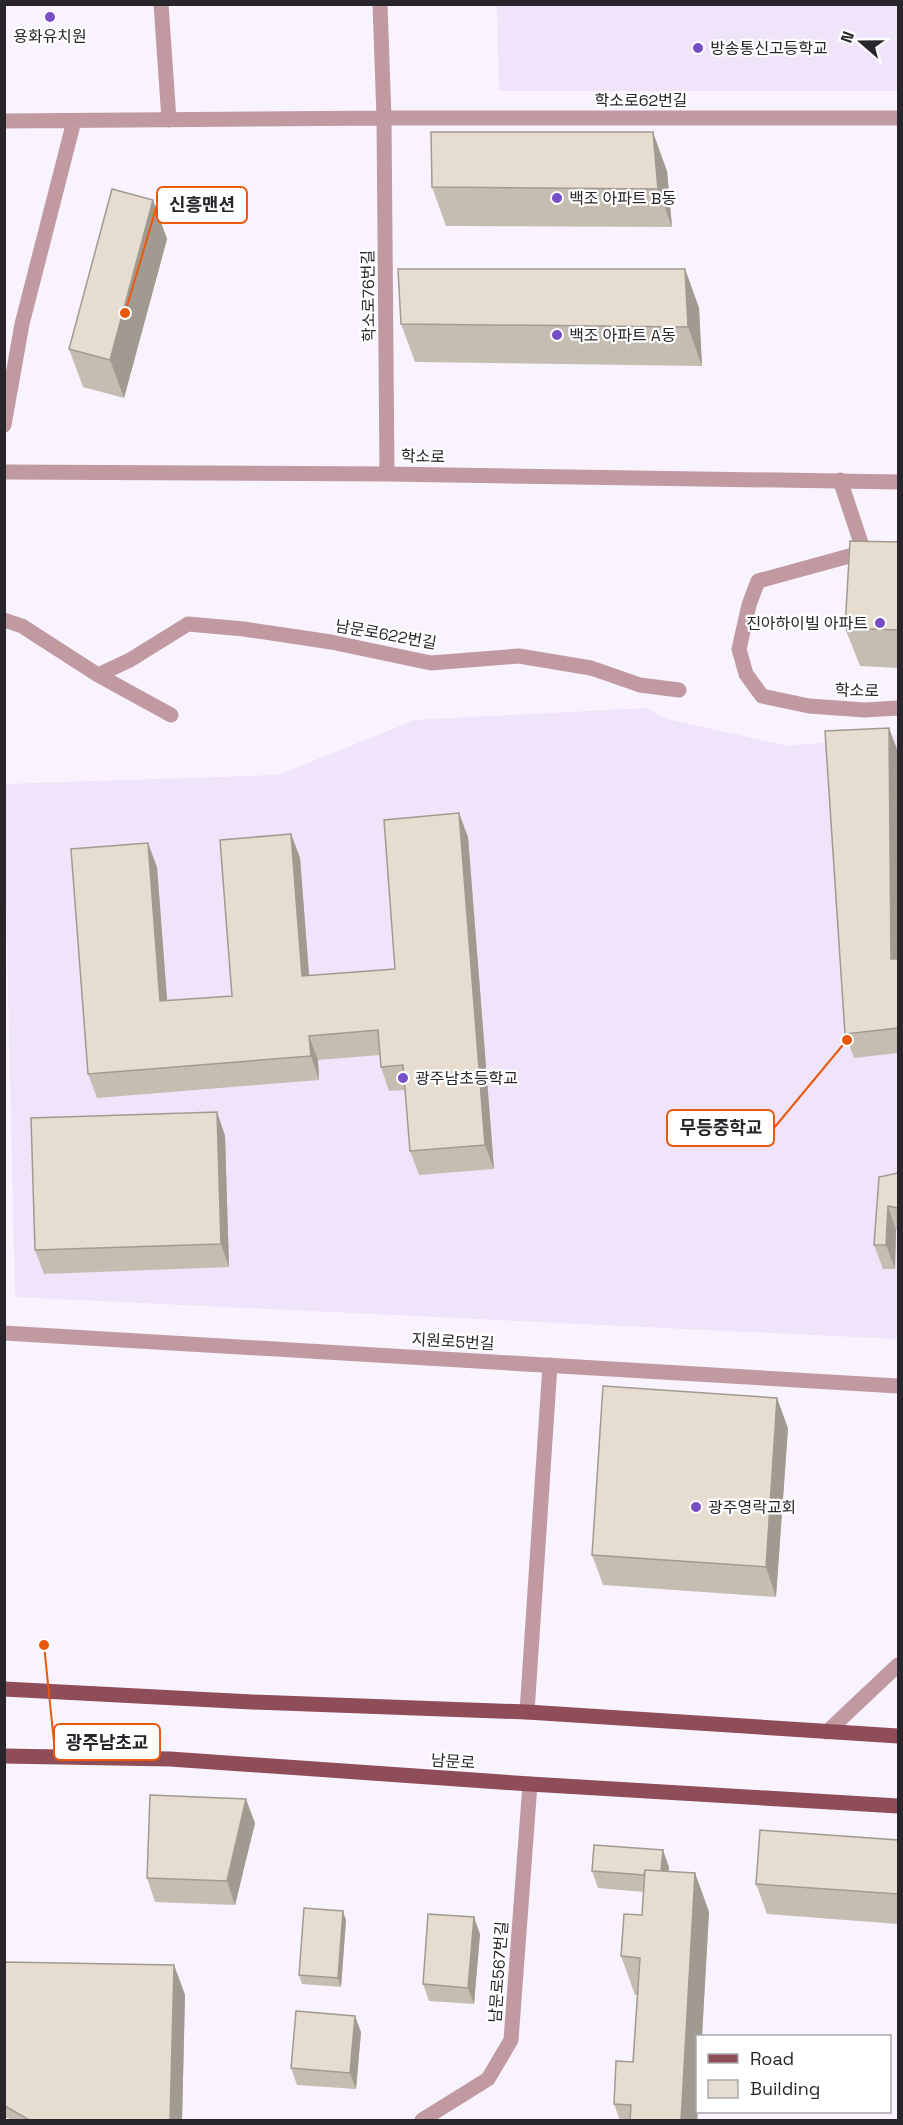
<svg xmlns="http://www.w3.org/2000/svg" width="903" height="2125" viewBox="0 0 903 2125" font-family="'Space Grotesk','Noto Sans KR',sans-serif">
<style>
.built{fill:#efe4f9}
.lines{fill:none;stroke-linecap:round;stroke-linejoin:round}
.service{stroke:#c09aa0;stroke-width:15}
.minor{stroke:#c09aa0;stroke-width:15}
.primary{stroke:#8e4d59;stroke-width:15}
.wall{fill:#c6bdb2}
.shaded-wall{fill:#a19a91}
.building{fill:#e6dccf;stroke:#a19a91;stroke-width:1.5}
.poi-dot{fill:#774ec7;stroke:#fff;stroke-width:2}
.labels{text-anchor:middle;stroke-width:4.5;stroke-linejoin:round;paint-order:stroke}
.poi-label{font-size:16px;fill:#28252b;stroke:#fff;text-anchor:start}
.street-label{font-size:16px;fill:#28252b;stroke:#fff}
.leader{fill:none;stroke:#e8590c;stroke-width:2}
.callout-dot{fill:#e8590c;stroke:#fff;stroke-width:2}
.callout{fill:#fff;stroke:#e8590c;stroke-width:2}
.callout-label{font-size:18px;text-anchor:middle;font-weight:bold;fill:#28252b}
</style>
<rect width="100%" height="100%" fill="#f9f3ff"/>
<path class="built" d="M 497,5 L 898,5 L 898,91 L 499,91 Z
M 647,708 L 667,719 L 788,746 L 898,735 L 898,1339 L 15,1297 L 5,859 L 4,784 L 278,775 L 415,720 Z"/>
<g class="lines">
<path class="service" d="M 161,4 L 169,120
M 840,480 L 864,552
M 898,549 L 864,552 L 758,581 L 749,605 L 739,649 L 746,674 L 762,696 L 809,706 L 865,710 L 898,708
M 4,620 L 22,626 L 98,675 L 171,715
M 98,675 L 130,660 L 188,624 L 244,629 L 331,642 L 431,663 L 519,656 L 591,668 L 640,685 L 679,690"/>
<path class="minor" d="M 380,4 L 384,118 L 387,474
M 4,121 L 384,118 L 898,118
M 4,425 L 22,324 L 74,121
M 4,472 L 387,474 L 898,482
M 4,1333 L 898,1386
M 527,1712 L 550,1365
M 827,1732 L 898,1665
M 422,2120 L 488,2079 L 511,2040 L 530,1784"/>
<path class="primary" d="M 4,1689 L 252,1702 L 527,1712 L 898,1736
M 4,1756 L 170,1759 L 530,1784 L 898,1806"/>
</g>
<path class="wall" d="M 667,171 L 672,227 L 446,226 L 432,187 Z
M 153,200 L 167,239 L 124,398 L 83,387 L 69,349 Z
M 685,269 L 699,308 L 702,366 L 415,362 L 401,324 Z
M 898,542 L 898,668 L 860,666 L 845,628 Z
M 889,728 L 898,752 L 898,1053 L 854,1058 L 845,1034 Z
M 291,834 L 300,858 L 309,976 L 395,969 L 468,837 L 494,1169 L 419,1175 L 410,1151 L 405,1090 L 389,1091 L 381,1067 L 380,1055 L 318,1060 L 319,1080 L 97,1098 L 88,1074 L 157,867 L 167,1001 L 232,996 Z
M 217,1112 L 225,1136 L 229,1267 L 44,1274 L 35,1250 Z
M 898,1173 L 898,1230 L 896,1230 L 895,1269 L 883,1269 L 874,1245 Z
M 788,1428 L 776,1597 L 603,1585 L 592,1555 Z
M 255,1823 L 235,1905 L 155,1902 L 147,1878 Z
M 898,1840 L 898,1924 L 767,1914 L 756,1884 Z
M 669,1867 L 668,1872 L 695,1873 L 709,1912 L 697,2121 L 620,2121 L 614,2104 L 633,2062 L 637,1995 L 635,1995 L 621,1956 L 642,1915 L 644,1892 L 598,1888 L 592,1871 Z
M 346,1920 L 341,1987 L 302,1984 L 299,1975 Z
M 480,1934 L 474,2004 L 429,2001 L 423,1984 Z
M 4,1962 L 174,1965 L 185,1995 L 182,2121 L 10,2121 L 9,2118 L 4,2118 Z
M 361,2032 L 356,2089 L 297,2085 L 291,2068 Z"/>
<path class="shaded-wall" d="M 653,132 L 667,171 L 672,227 L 658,189 Z
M 153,200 L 167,239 L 124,398 L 110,360 Z
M 685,269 L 699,308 L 702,366 L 688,327 Z
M 889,728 L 898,752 L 898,980 L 891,959 Z
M 459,813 L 468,837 L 494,1169 L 485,1145 Z
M 291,834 L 300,858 L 311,1000 L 302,976 Z
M 148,843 L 157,867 L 169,1025 L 160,1001 Z
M 309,1036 L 318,1060 L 319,1080 L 311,1056 Z
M 217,1112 L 225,1136 L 229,1267 L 221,1244 Z
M 888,1206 L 896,1230 L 895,1269 L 886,1245 Z
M 777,1398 L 788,1428 L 776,1597 L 766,1567 Z
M 246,1799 L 255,1823 L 235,1905 L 227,1881 Z
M 663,1850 L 669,1867 L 667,1893 L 661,1877 Z
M 695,1873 L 709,1912 L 702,2037 L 698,2037 L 698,2110 L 697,2121 L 681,2121 Z
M 343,1911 L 346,1920 L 341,1987 L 338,1978 Z
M 474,1917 L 480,1934 L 474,2004 L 468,1988 Z
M 174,1965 L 185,1995 L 182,2121 L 170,2121 Z
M 355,2016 L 361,2032 L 356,2089 L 350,2073 Z"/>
<path class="building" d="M 431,132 L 653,132 L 658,189 L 432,187 Z
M 112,189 L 153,200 L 110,360 L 69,349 Z
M 398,269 L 685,269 L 688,327 L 401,324 Z
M 850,541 L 898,542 L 898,630 L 845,628 Z
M 889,728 L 891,959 L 898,959 L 898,1028 L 845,1034 L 825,731 Z
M 459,813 L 485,1145 L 410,1151 L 403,1065 L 381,1067 L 378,1030 L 309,1036 L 311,1056 L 88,1074 L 71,849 L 148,843 L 160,1001 L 232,996 L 220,840 L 291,834 L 302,976 L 395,969 L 384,820 Z
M 217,1112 L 221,1244 L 35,1250 L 31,1118 Z
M 898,1173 L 898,1208 L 888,1206 L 886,1245 L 874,1245 L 879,1177 Z
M 603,1386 L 777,1398 L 766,1567 L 592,1555 Z
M 150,1795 L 246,1799 L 227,1881 L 147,1878 Z
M 760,1830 L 898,1840 L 898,1894 L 756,1884 Z
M 594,1845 L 663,1850 L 661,1871 L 645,1870 L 644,1875 L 592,1871 Z
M 645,1870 L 695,1873 L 681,2121 L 630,2121 L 631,2105 L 614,2104 L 616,2061 L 633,2062 L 640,1958 L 621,1956 L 624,1914 L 642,1915 Z
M 304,1908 L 343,1911 L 338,1978 L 299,1975 Z
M 428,1914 L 474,1917 L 468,1988 L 423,1984 Z
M 4,1962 L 174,1965 L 170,2121 L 31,2121 L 5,2106 Z
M 296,2011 L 355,2016 L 350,2073 L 291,2068 Z"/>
<g class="poi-dot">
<circle cx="50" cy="17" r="6"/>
<circle cx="698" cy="48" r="6"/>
<circle cx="557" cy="198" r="6"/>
<circle cx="557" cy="335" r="6"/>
<circle cx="880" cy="623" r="6"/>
<circle cx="403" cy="1078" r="6"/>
<circle cx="696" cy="1507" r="6"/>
</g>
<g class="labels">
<g class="poi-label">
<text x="50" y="42" text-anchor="middle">용화유치원</text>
<text x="710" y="54">방송통신고등학교</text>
<text x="569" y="204">백조 아파트 B동</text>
<text x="569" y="341">백조 아파트 A동</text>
<text x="868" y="629" text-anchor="end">진아하이빌 아파트</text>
<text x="415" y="1084">광주남초등학교</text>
<text x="708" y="1513">광주영락교회</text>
</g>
<g class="street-label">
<text x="641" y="106">학소로62번길</text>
<text transform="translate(368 296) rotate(-91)" y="6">학소로76번길</text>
<text transform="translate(423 456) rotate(1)" y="6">학소로</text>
<text transform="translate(386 634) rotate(10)" y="6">남문로622번길</text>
<text transform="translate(857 690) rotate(1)" y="6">학소로</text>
<text transform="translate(453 1341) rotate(3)" y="6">지원로5번길</text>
<text transform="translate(453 1761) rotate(4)" y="6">남문로</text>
<text transform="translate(498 1972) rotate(-86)" y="6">남문로567번길</text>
</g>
</g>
<path class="leader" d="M125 313L157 205M847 1040L774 1128M44 1645L54 1742"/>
<g class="callout-dot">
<circle cx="125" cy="313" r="6"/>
<circle cx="847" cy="1040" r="6"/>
<circle cx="44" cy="1645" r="6"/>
</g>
<g class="callout">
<rect x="157" y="187" width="90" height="36" rx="6"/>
<rect x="667" y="1110" width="107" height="36" rx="6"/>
<rect x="54" y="1724" width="106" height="36" rx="6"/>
</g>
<g class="callout-label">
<text x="202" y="211">신흥맨션</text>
<text x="721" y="1134">무등중학교</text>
<text x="107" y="1749">광주남초교</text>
</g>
<rect width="903" height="2125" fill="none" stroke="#28252b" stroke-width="12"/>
<rect x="696" y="2035" width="195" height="78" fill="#ffffff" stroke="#a9a8aa" stroke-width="1.5"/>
<rect x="708" y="2054" width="30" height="9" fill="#8e4d59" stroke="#a9a8aa" stroke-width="1.5"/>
<text x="750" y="2065" font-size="18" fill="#28252b">Road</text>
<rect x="708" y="2080" width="30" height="18" fill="#e6dccf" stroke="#a9a8aa" stroke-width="1.5"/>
<text x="750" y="2095" font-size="18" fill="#28252b">Building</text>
<g transform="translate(861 42) rotate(290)" stroke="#ffffff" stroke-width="4.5" paint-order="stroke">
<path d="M0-4.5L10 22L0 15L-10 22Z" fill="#28252b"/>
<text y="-9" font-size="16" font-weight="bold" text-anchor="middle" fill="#28252b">N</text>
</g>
</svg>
